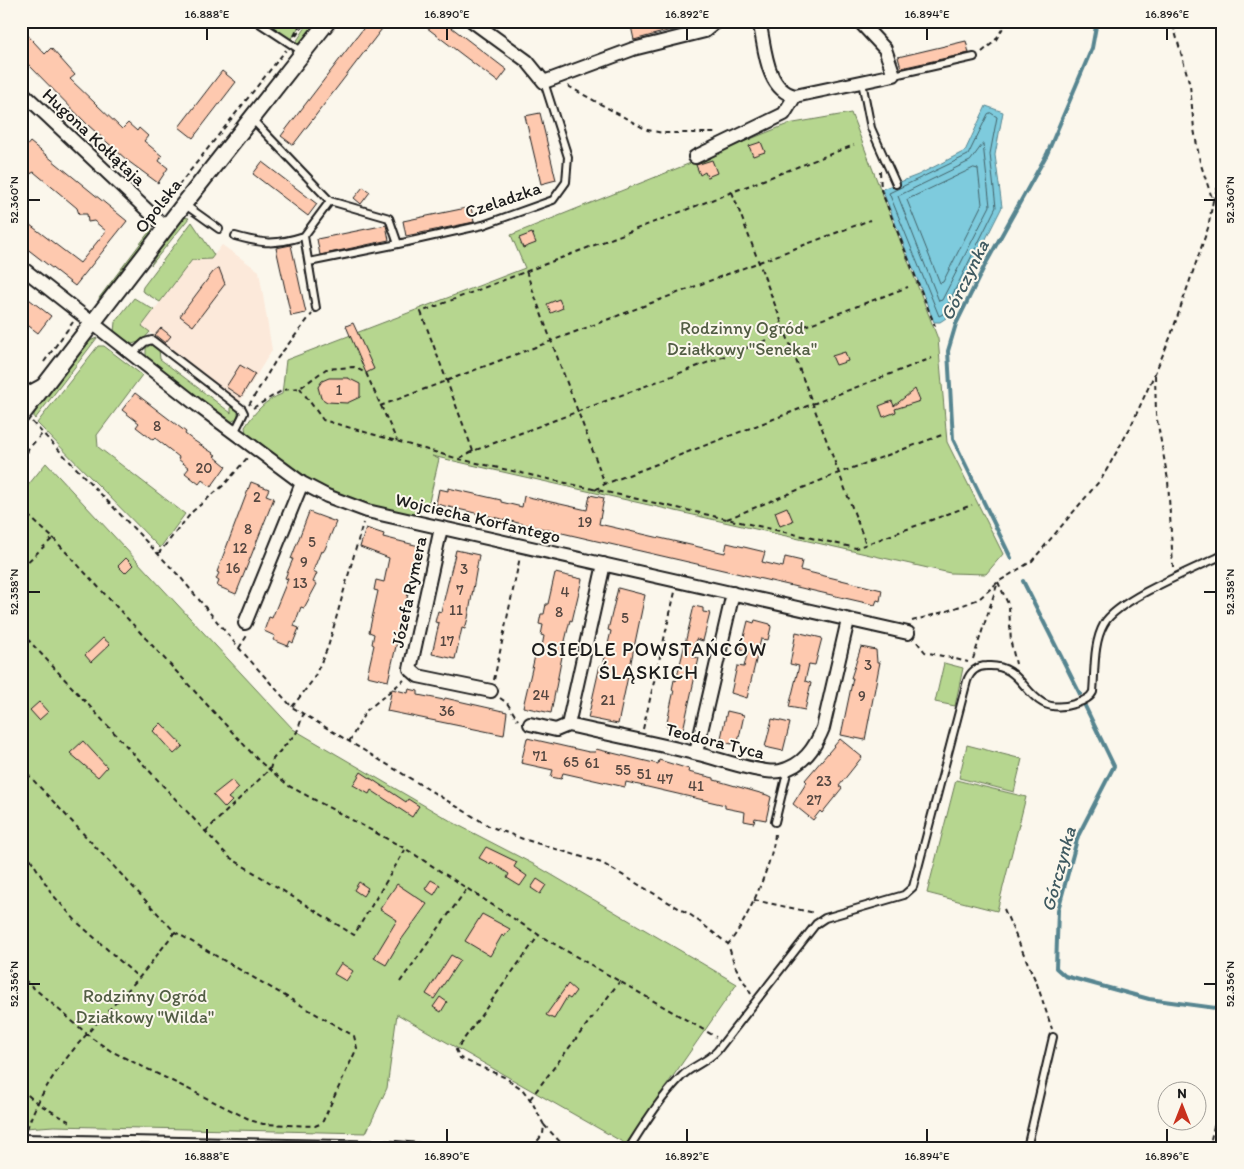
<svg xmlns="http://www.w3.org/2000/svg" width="1244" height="1169" viewBox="0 0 1244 1169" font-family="Itim,sans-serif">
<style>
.built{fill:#fce9da}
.green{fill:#b6d68f;stroke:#697956}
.water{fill:#7ecbdd;stroke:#578590}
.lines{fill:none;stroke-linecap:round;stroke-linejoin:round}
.shore{stroke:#436269;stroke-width:1}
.stream{stroke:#578590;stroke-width:4}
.building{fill:#fec9af;stroke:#1c1c1c}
.service-casing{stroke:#1c1c1c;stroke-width:10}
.minor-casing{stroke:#1c1c1c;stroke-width:16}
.tertiary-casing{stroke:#1c1c1c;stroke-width:19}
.path{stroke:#1c1c1c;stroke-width:2;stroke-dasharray:5 4;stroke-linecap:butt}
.service{stroke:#fbf7ec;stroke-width:6}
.minor{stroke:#fbf7ec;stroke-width:12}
.tertiary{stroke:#fbf7ec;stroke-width:15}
.ticks{fill:none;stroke:#1c1c1c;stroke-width:2}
.labels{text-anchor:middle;stroke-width:4;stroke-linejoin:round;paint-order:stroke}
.number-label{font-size:15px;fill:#544741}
.street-label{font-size:18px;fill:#1c1c1c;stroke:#fbf7ec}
.park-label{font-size:18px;fill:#525d44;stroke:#fbf7ec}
.water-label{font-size:19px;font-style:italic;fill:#3e5960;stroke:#fbf7ec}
.quarter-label{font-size:20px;letter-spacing:1px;fill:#1c1c1c;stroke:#fbf7ec}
.neatline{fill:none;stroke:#1c1c1c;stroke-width:2}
.ticks-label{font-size:12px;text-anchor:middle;fill:#1c1c1c}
</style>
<rect width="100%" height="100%" fill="#fbf7ec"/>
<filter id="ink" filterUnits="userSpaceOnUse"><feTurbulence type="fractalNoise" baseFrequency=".02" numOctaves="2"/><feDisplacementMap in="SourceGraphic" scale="10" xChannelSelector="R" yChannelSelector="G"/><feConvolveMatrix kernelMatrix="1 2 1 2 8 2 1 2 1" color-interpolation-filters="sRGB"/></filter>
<g filter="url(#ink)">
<path class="built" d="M 222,245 L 259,271 L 272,350 L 240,402 L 142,326 L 192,260 L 211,259 Z"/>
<path class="green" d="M 261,21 L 302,21 L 290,42 Z
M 310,21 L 318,21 L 298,47 L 294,45 Z
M 851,113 L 938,339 L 947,442 L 1003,554 L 986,574 L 950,573 L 432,456 L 439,459 L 427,510 L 420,509 L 418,517 L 359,503 L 312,483 L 246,434 L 245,427 C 255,412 265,400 282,394 L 286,360 L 525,268 L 511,235 L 788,124 Z
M 182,217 L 189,218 L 151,265 L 161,245 Z
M 192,222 L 214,255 L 211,259 L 192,260 L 160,302 L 142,291 L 143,287 Z
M 152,228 L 151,235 L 100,302 L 99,298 Z
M 134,298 L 154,310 L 142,326 L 150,332 L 142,341 L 132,344 L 114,332 L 115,322 Z
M 97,338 L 35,419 L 34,418 L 34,411 L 87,342 Z
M 152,344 L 159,349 L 160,359 L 231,413 L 231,406 L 238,409 L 238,418 L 231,422 L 226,420 L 146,357 L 146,348 Z
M 98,346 L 104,346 L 142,375 L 97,435 L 98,447 L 185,514 L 160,548 L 37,423 Z
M 46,463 L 293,729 L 456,824 L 535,865 L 737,984 L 626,1144 L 397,1014 L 387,1088 L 366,1133 L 54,1126 L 25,1128 L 21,1134 L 21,494 Z
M 944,663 L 963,668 L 955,706 L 935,702 Z
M 967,745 L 1022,759 L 1014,792 L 959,778 Z
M 956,780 L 1026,797 L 997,911 L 927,893 Z
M 21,1146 L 164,1148 L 21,1148 Z"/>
<path class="water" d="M 986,106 L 1003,112 L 995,155 L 1002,207 L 946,318 L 940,322 L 934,322 L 882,189 L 918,175 L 965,151 Z"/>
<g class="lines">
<path class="shore" d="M 991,113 L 997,117 L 990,154 L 996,207 L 943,314 L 939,316 L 889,193 L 968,155 L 988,114 Z
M 983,144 L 990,206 L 942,300 L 939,301 L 898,196 L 970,161 Z
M 974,168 L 978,169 L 982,204 L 943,282 L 940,283 L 907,200 Z"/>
<path class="stream" d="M 1011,558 L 953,439 L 948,351 L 956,324 L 985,265 L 1047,154 L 1092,48 L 1097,21
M 1023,581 L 1080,694
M 1085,706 L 1114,766 L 1078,836 L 1058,910 L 1056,968 L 1065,976 L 1149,999 L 1223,1009"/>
</g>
<path class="building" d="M 369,21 L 388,21 L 293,145 L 281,136 Z
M 418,21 L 443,21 L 507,70 L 498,82 Z
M 654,21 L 704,21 L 634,40 L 631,26 Z
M 21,28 L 45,54 L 51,48 L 75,75 L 70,79 L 122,129 L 128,123 L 137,131 L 139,128 L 148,136 L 144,141 L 162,156 L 159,161 L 168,168 L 158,183 L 128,161 L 88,125 L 23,59 Z
M 966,41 L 969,53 L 901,68 L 898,57 Z
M 222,71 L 236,82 L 193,138 L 179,127 Z
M 540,113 L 556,180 L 541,184 L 525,116 Z
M 30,142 L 127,221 L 75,286 L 21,244 L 21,218 L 80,263 L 106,231 L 94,221 L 88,222 L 87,214 L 79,214 L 77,208 L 34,172 L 30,174 L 21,167 L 21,145 L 25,148 Z
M 761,142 L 765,152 L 753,156 L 749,146 Z
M 712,160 L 717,173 L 707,177 L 705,172 L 700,175 L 696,165 Z
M 262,162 L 317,204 L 308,216 L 253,174 Z
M 363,187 L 370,192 L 361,204 L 354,198 Z
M 471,207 L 474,222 L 406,236 L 403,221 Z
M 386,225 L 389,240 L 320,255 L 317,239 Z
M 532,233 L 536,243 L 523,248 L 519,238 Z
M 291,245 L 306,313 L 291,316 L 276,248 Z
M 219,268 L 225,284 L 193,326 L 180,316 L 213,272 Z
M 21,293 L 51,316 L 38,333 L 21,320 Z
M 559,299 L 563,308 L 551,313 L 547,304 Z
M 353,323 L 374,369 L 366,373 L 346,326 Z
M 161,328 L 171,336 L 165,343 L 155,335 Z
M 845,352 L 848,361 L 836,365 L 832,356 Z
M 240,365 L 255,374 L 241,397 L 226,387 Z
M 329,378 L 348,378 L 360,384 L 360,397 L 347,403 L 327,402 L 321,398 L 318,387 L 322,381 Z
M 915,389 L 920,401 L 895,409 L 896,412 L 883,417 L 879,406 L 892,401 L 894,406 Z
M 135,393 L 186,432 L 185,434 L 193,440 L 216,455 L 214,456 L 226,466 L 211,487 L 202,480 L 199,484 L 185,473 L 189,468 L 178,459 L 179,457 L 155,438 L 153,440 L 136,427 L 139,423 L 122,410 Z
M 251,482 L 269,489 L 266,495 L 274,498 L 236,594 L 217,586 L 219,581 L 216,579 L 219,573 L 217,572 Z
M 448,488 L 501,500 L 501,502 L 522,507 L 524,496 L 587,510 L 590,495 L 604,498 L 599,524 L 725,553 L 727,543 L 765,552 L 762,562 L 783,567 L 785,557 L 802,561 L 800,570 L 882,590 L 880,601 L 877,600 L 875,605 L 436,504 L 439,489 L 448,491 Z
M 787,507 L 793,521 L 780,526 L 775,512 Z
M 309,512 L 336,522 L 325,549 L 323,552 L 321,551 L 313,571 L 317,573 L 313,582 L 317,584 L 304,608 L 301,607 L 294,626 L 299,628 L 293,643 L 290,641 L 288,646 L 273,640 L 275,636 L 264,631 L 269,617 L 272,618 L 288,579 L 285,578 L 293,559 L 291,559 Z
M 366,528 L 384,534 L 383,537 L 419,546 L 388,681 L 367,676 L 374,645 L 372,644 L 374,634 L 369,632 L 378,591 L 374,590 L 376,580 L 384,582 L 389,558 L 360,547 Z
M 456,550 L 479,555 L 468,618 L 465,629 L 462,628 L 455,659 L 432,654 L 439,623 L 435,622 L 438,611 L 441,612 Z
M 126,558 L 133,565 L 125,573 L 118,566 Z
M 555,573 L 582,579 L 572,621 L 570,620 L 565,641 L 551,713 L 523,707 L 535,656 L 540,657 L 544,636 L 541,635 L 543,625 L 539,624 L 541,614 L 544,614 L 546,604 L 548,604 Z
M 618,588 L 645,595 L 618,724 L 588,718 L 600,665 L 603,666 L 606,653 L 611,631 L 608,630 Z
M 694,606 L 703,608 L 703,612 L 710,613 L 703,641 L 696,639 L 693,657 L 699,658 L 683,730 L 666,726 L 674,690 L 672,690 L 674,680 L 676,681 Z
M 755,620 L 770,624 L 771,627 L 768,640 L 761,639 L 747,698 L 731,693 L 737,666 L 744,667 L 748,650 L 741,649 L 748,621 L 754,623 Z
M 796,632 L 822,638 L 815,665 L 809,664 L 805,681 L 811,683 L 805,710 L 789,707 L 799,666 L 790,664 Z
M 103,638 L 110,644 L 91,662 L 85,655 Z
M 861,647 L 876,650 L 877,662 L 880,662 L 865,740 L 841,735 L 853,678 L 851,678 Z
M 392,689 L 408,693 L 409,689 L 418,691 L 418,695 L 444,700 L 445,698 L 507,712 L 504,735 L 387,711 Z
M 39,702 L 48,712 L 39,720 L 30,710 Z
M 727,711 L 744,715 L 738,742 L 733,741 L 732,744 L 723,742 L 724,739 L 721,738 Z
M 772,719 L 790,723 L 783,751 L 765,747 Z
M 161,723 L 183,746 L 174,754 L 153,731 Z
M 527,738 L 589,752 L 595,752 L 596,749 L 658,764 L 659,760 L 689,769 L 688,772 L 714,778 L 714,780 L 718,781 L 767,795 L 771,797 L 766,820 L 755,818 L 754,823 L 744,821 L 745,812 L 725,808 L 725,805 L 626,782 L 625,787 L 563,773 L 561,779 L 551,777 L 553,770 L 521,763 Z
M 840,739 L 862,757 L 839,786 L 842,788 L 822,813 L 820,811 L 813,820 L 793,804 L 807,782 L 805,780 Z
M 83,741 L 107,767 L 98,777 L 70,753 Z
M 361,772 L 406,802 L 408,799 L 419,806 L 412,817 L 371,790 L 369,794 L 353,785 Z
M 232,780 L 239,788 L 228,798 L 232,801 L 225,808 L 213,795 Z
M 486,847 L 517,862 L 514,867 L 527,876 L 520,886 L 507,878 L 509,874 L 491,862 L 490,864 L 479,858 Z
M 537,879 L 546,885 L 540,894 L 531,888 Z
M 431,880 L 440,885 L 434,895 L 425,889 Z
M 359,882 L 368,888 L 363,896 L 354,890 Z
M 397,884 L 427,904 L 399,943 L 386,965 L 374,958 L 397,920 L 380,909 Z
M 482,914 L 510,929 L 504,937 L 502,935 L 490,956 L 465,941 Z
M 451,955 L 460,960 L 434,999 L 426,994 Z
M 341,963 L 353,971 L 346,981 L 334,974 Z
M 568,984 L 576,991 L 570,999 L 567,997 L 554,1019 L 546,1015 Z
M 440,997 L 447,1002 L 441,1012 L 433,1007 Z"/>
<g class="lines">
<g class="service-casing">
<path id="service" d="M 256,21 L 303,52
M 894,75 L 974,57
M 862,82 L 871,128 L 896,184
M 252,119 L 330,201 L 389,218 L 398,244 L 483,225 L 553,200 L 566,182 L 568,157 L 544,82
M 184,204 L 219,229
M 235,236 C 263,244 276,245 304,236
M 309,262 L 398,244
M 316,308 L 304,236 L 330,201
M 132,354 L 145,342 L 152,340 L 242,409 L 244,413 L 234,433
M 775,822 L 788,769
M 21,1138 L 395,1145 L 433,1148
M 629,1148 C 645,1123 661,1097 682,1076 C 692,1066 707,1062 717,1051 L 816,924 L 825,918 L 904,895 L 913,887 L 967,681 C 970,672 977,666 987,666 C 1018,664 1022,691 1043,703 C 1052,708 1065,707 1074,704 C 1081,702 1090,699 1093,692 C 1095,670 1093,643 1104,624 C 1117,600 1196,568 1223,555
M 1027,1148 L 1053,1037"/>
</g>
<g class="minor-casing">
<path id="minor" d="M 472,21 L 527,61 L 544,82 L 633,49 L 705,31 L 717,21
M 759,21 C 765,44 765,90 795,96 L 894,75 L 885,49 L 859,21
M 21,91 L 166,228
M 695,157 L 784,114 L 795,96
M 21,267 L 197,405 L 302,483 L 327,496 L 367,511 L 908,633
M 21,397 L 43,385
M 441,528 L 410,669 L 418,676 L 491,691
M 245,623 L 302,483
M 530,724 L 556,730 L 568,725 C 612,735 655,743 698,754 C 717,758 763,775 780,771 C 803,766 815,748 823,728 L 848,620
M 568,725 L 604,564
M 696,753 L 733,593"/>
</g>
<g class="tertiary-casing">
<path id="tertiary" d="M 21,416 L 184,204 L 328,21"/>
</g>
<path class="path" d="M 294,36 L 302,21
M 296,36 L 306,21
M 982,52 L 995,41 L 1007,21
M 568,86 L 647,130 L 663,133 L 715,133
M 880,171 L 881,190 L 935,326
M 1223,171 L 1213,201 L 1223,205
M 732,192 L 866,544
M 160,205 L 167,200 L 286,50
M 526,271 C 551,343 579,413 605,484
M 44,362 L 73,322
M 1155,375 L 1156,414 L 1168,480 L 1173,567
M 300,388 L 323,420 L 459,459 L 856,548 L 972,505
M 249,405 L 276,360 L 312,314
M 380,406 L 870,220
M 253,408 L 283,390 L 300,388 L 326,369 L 354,367 L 366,373 L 397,441
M 32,422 L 181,578 L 239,648 L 292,707 L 489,826 L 523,839 L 602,863 L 692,916 L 728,944
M 473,451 L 421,312 L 854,145
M 460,458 L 473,451 L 908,287
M 21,469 L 25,463 L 28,449 L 43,433
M 595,490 L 605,484 L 932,358
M 21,509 L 53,538 L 21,568
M 727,519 L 839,473 L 942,435
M 53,538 L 259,761 L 289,786 L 406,849 L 539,935 L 716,1037
M 158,554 L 193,511 L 225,484 L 247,458
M 912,621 L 947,611 L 979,599 L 998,582 L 1032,561 L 1102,478 L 1130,428 L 1155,373 L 1170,338 L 1208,228 L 1213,201 L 1200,162 L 1194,129 L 1190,85 L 1172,21
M 21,632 L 229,857 L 354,935 L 405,850
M 917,642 L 925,652 L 968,662
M 239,648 L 248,634
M 973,659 L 998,582 L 1009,606 L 1011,643 L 1016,664
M 494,680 L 520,557
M 500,698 L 507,703 L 518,720
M 292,707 L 313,680 L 328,647 L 363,523
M 643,729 L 675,592
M 349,742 L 366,711 L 404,680
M 21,767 L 175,932 L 354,1036 L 357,1048 L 322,1123 L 315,1126 L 263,1124 L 253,1121 L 111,1051 L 93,1039 L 21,977
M 205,832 L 270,769 L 273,759 L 297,732 L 303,715
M 21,843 L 52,894 L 77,922 L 139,978
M 754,900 L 815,913
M 1004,909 L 1037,984 L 1052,1029
M 400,982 L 466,890
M 751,994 L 735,966 L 728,944 C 746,925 775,858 775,832
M 21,1089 L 37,1103 L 72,1123
M 530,1099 L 620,981
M 544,1125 L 566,1148
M 27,1129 C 46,1070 96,1025 137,980 C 150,965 162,948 175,932
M 532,1148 L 543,1134 L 544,1125 L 532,1102 L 522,1089 L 504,1077 L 460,1058 L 456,1050 L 539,935
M 1209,1148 L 1223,1087"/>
<use href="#service" class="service"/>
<use href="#minor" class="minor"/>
<use href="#tertiary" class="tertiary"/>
</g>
</g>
<path class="ticks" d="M 207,28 L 207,40M 447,28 L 447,40M 687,28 L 687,40M 927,28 L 927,40M 1167,28 L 1167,40M 28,200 L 40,200M 1204,200 L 1216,200M 28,592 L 40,592M 1204,592 L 1216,592M 28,984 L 40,984M 1204,984 L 1216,984M 207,1129 L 207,1142M 447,1129 L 447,1142M 687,1129 L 687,1142M 927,1129 L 927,1142M 1167,1129 L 1167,1142"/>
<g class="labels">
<g class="number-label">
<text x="339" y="395">1</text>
<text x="157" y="431">8</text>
<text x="204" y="473">20</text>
<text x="257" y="502">2</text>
<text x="585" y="527">19</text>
<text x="248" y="534">8</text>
<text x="312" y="547">5</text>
<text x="240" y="553">12</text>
<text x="304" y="567">9</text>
<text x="233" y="573">16</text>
<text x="464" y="574">3</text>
<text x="300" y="588">13</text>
<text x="460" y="595">7</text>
<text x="565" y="597">4</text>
<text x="456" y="615">11</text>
<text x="559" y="617">8</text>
<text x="625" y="623">5</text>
<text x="447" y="646">17</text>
<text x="868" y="670">3</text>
<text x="541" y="700">24</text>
<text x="862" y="701">9</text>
<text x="608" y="705">21</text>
<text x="447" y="716">36</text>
<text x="540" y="761">71</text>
<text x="571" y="767">65</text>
<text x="592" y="768">61</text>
<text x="623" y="775">55</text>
<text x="644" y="779">51</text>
<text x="665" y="784">47</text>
<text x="824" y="786">23</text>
<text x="696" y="791">41</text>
<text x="814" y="805">27</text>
</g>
<g class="street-label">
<text transform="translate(94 137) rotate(43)" y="6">Hugona Kołłątaja</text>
<text transform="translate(503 200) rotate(-19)" y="6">Czeladzka</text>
<text transform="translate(158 206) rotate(-52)" y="6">Opolska</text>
<text transform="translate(478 518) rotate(13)" y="6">Wojciecha Korfantego</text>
<text transform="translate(409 592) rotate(-78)" y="6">Józefa Rymera</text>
<text transform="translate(715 741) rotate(14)" y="6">Teodora Tyca</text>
</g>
<g class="park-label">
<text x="742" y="334">Rodzinny Ogród<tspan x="742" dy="21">Działkowy "Seneka"</tspan></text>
<text x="145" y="1002">Rodzinny Ogród<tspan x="145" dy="21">Działkowy "Wilda"</tspan></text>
</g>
<g class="water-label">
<text transform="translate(964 280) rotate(-64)" y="7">Górczynka</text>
<text transform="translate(1058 869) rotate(-75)" y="7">Górczynka</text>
</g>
<g class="quarter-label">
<text x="649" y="656">OSIEDLE POWSTAŃCÓW<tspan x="649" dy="23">ŚLĄSKICH</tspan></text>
</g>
</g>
<rect width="1244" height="1169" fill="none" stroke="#fbf7ec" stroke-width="55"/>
<g transform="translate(1182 1106)"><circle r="24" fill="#fbf7ec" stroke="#a29f99"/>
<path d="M0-4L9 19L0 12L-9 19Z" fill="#c8321e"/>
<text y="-8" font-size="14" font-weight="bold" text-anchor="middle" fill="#1c1c1c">N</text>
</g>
<rect x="28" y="28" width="1188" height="1114" class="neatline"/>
<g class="ticks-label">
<text x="207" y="18">16.888°E</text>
<text x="447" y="18">16.890°E</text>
<text x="687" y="18">16.892°E</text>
<text x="927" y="18">16.894°E</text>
<text x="1167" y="18">16.896°E</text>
<text transform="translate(14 200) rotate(-90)" y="4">52.360°N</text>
<text transform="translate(1230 200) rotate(-90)" y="4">52.360°N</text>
<text transform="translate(14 592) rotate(-90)" y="4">52.358°N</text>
<text transform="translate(1230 592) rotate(-90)" y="4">52.358°N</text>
<text transform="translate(14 984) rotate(-90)" y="4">52.356°N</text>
<text transform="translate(1230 984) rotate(-90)" y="4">52.356°N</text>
<text x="207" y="1160">16.888°E</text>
<text x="447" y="1160">16.890°E</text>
<text x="687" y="1160">16.892°E</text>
<text x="927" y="1160">16.894°E</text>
<text x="1167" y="1160">16.896°E</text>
</g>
</svg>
